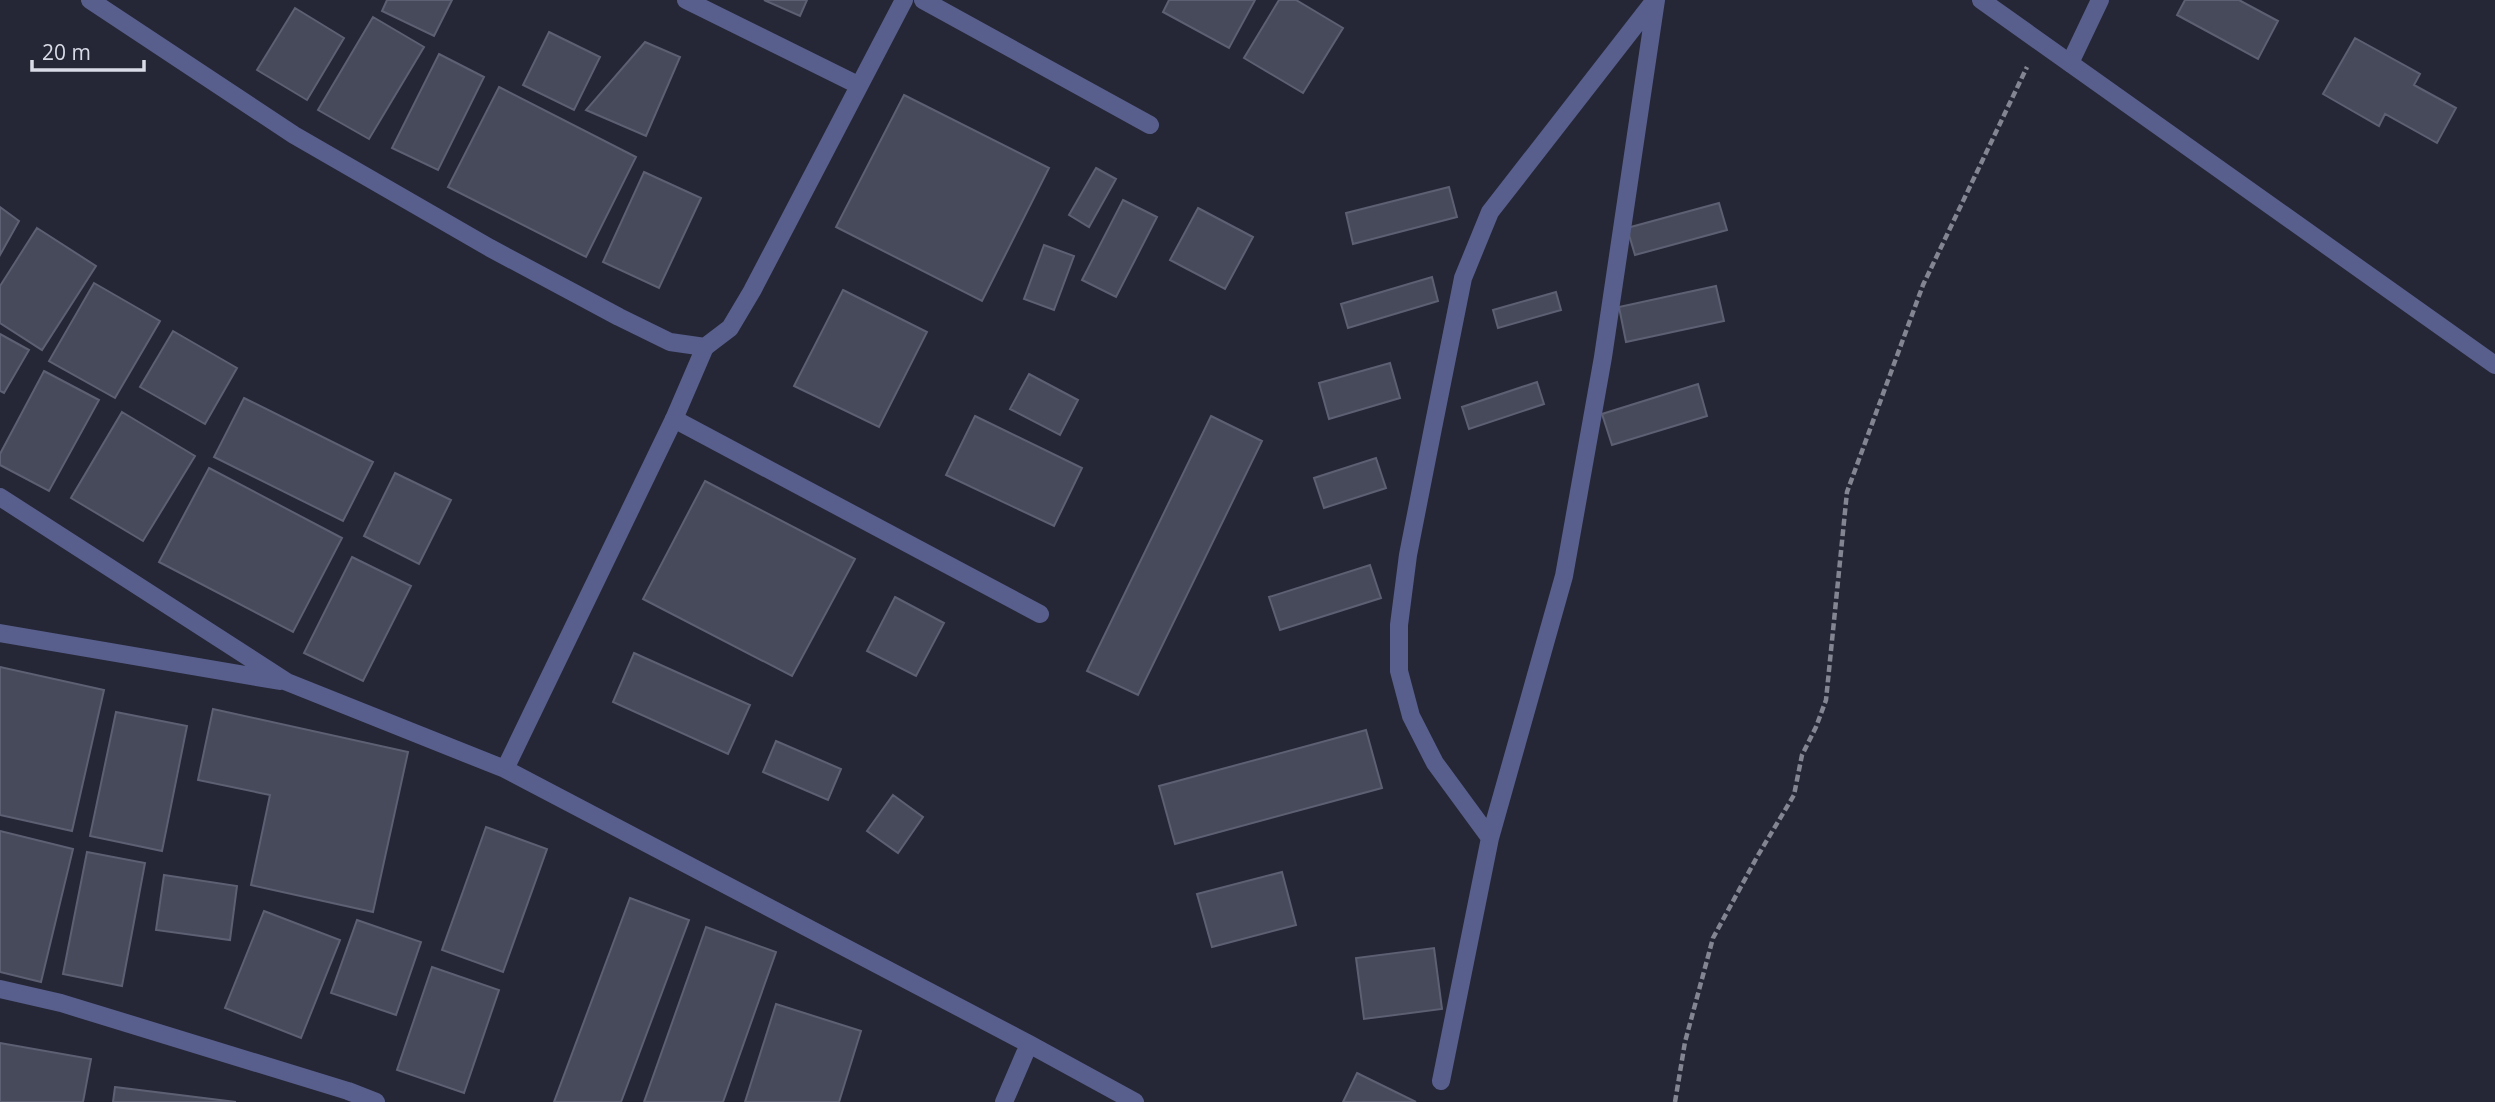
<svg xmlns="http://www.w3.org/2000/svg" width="2495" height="1102" viewBox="0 0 2495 1102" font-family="'Open Sans',sans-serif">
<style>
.building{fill:#474a5b;stroke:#5d6072;stroke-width:2}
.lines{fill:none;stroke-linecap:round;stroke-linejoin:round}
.path{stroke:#838592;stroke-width:4.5;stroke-dasharray:7 3.5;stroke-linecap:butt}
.service{stroke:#595f8d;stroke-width:18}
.minor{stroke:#595f8d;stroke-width:18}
.tertiary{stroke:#595f8d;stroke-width:18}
</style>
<rect width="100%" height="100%" fill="#252737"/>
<path class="building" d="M 387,0 L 452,0 L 434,36 L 382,11 Z
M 764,0 L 807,0 L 800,16 Z
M 1169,0 L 1255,0 L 1229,48 L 1163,12 Z
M 1279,0 L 1296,0 L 1343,28 L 1303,93 L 1244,58 Z
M 2185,0 L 2239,0 L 2278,21 L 2258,59 L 2177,15 Z
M 295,8 L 344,38 L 307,100 L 257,70 Z
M 373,17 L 424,47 L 369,139 L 318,110 Z
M 549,32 L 600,57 L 574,110 L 523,85 Z
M 2355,38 L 2420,74 L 2414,85 L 2456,108 L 2437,143 L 2385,114 L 2379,126 L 2323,94 Z
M 645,42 L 680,57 L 646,136 L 586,110 Z
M 439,54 L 484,77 L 438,170 L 392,148 Z
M 499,87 L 636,157 L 586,257 L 448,187 Z
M 904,95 L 1049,168 L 982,301 L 836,227 Z
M 1096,168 L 1116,179 L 1089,227 L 1069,215 Z
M 644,172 L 701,198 L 659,288 L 603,262 Z
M 1449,187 L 1457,217 L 1353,244 L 1346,213 Z
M 1123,200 L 1157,217 L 1116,297 L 1082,280 Z
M 1719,203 L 1727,230 L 1635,255 L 1627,228 Z
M 0,207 L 19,221 L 0,255 Z
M 1198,208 L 1253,237 L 1225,289 L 1170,260 Z
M 37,228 L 96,266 L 42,350 L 0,323 L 0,286 Z
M 1044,245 L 1074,256 L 1054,310 L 1024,299 Z
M 1432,277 L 1438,301 L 1348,328 L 1341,304 Z
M 94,283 L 160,321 L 115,398 L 49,361 Z
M 1716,286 L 1724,321 L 1626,342 L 1619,307 Z
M 843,290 L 927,332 L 879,427 L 794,386 Z
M 1556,292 L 1561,310 L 1498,328 L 1493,310 Z
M 173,331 L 237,368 L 205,424 L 140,387 Z
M 0,334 L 29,350 L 4,393 L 0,391 Z
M 1390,363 L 1400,398 L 1329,419 L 1319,383 Z
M 44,371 L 99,400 L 49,491 L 0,465 L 0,454 Z
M 1029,374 L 1078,400 L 1060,435 L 1010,409 Z
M 1537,382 L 1544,404 L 1469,429 L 1462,407 Z
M 1698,384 L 1707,416 L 1612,445 L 1602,414 Z
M 244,398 L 373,462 L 343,521 L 214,457 Z
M 122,412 L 195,456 L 143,541 L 71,498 Z
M 975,416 L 1082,468 L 1054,526 L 946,475 Z
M 1211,416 L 1262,441 L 1138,695 L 1087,671 Z
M 1376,458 L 1386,488 L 1324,508 L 1314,478 Z
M 209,468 L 342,538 L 293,632 L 159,562 Z
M 395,473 L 451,500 L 419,564 L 364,536 Z
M 705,481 L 855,559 L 792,676 L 643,599 Z
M 352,557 L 411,586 L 363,681 L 304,653 Z
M 1370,565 L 1381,598 L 1280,630 L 1269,597 Z
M 895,597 L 944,623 L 916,676 L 867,651 Z
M 634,653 L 750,705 L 728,754 L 613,702 Z
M 0,667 L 104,690 L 72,831 L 0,815 Z
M 213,709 L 408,752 L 373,912 L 251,885 L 270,795 L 198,780 Z
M 116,712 L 187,726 L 162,851 L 90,836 Z
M 1366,730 L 1382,788 L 1175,844 L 1159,786 Z
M 776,741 L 841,769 L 828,800 L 763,772 Z
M 893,795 L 923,817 L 898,853 L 867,831 Z
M 486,827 L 547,849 L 503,972 L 442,950 Z
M 0,831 L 73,849 L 41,982 L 0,972 Z
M 87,852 L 145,863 L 122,986 L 63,974 Z
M 1282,872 L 1296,925 L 1212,947 L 1197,894 Z
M 164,875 L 237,886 L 230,940 L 156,930 Z
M 630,898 L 689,920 L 621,1102 L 554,1102 Z
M 264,911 L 340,940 L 301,1038 L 225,1008 Z
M 357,920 L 421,942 L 396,1015 L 331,993 Z
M 706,927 L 776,952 L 723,1102 L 644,1102 Z
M 1434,948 L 1442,1009 L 1364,1019 L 1356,958 Z
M 432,967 L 499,990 L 464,1093 L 397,1070 Z
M 776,1004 L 861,1031 L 839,1102 L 745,1102 Z
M 0,1043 L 91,1059 L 83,1102 L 0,1102 Z
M 1357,1073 L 1416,1102 L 1343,1102 Z
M 115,1087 L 236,1102 L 113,1102 Z"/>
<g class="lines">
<path class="path" d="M 1675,1102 L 1685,1042 L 1713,938 L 1757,857 L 1794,795 L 1802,755 L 1816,727 L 1826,700 L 1847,492 L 1923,285 L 2027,67"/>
<path class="service" d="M 923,0 L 1150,125
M 674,419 L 1040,614
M 1490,838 L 1435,763 L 1411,716 L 1399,671 L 1399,625 L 1408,555 L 1433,428 L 1463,278 L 1490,212 L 1655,0
M 1441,1081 L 1490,838 L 1564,576 L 1603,357 L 1656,0"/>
<path class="minor" d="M 686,0 L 858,85
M 2070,63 L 2100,0
M 0,497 L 287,682 L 505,769 L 1029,1044 L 1135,1102
M 0,633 L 280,681
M 505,769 L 674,419 L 705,347
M 0,989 L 61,1003 L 348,1091 L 376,1102
M 1004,1102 L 1029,1044"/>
<path class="tertiary" d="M 90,0 L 294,135 L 490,248 L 619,317 L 670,342 L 705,347 L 730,328 L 752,291 L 904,0
M 1981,0 L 2495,365"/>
</g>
<path d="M32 60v10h112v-10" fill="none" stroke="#d9dbe6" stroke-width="3.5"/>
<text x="42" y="60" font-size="21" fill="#d9dbe6" stroke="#252737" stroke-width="5" paint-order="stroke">20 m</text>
</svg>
